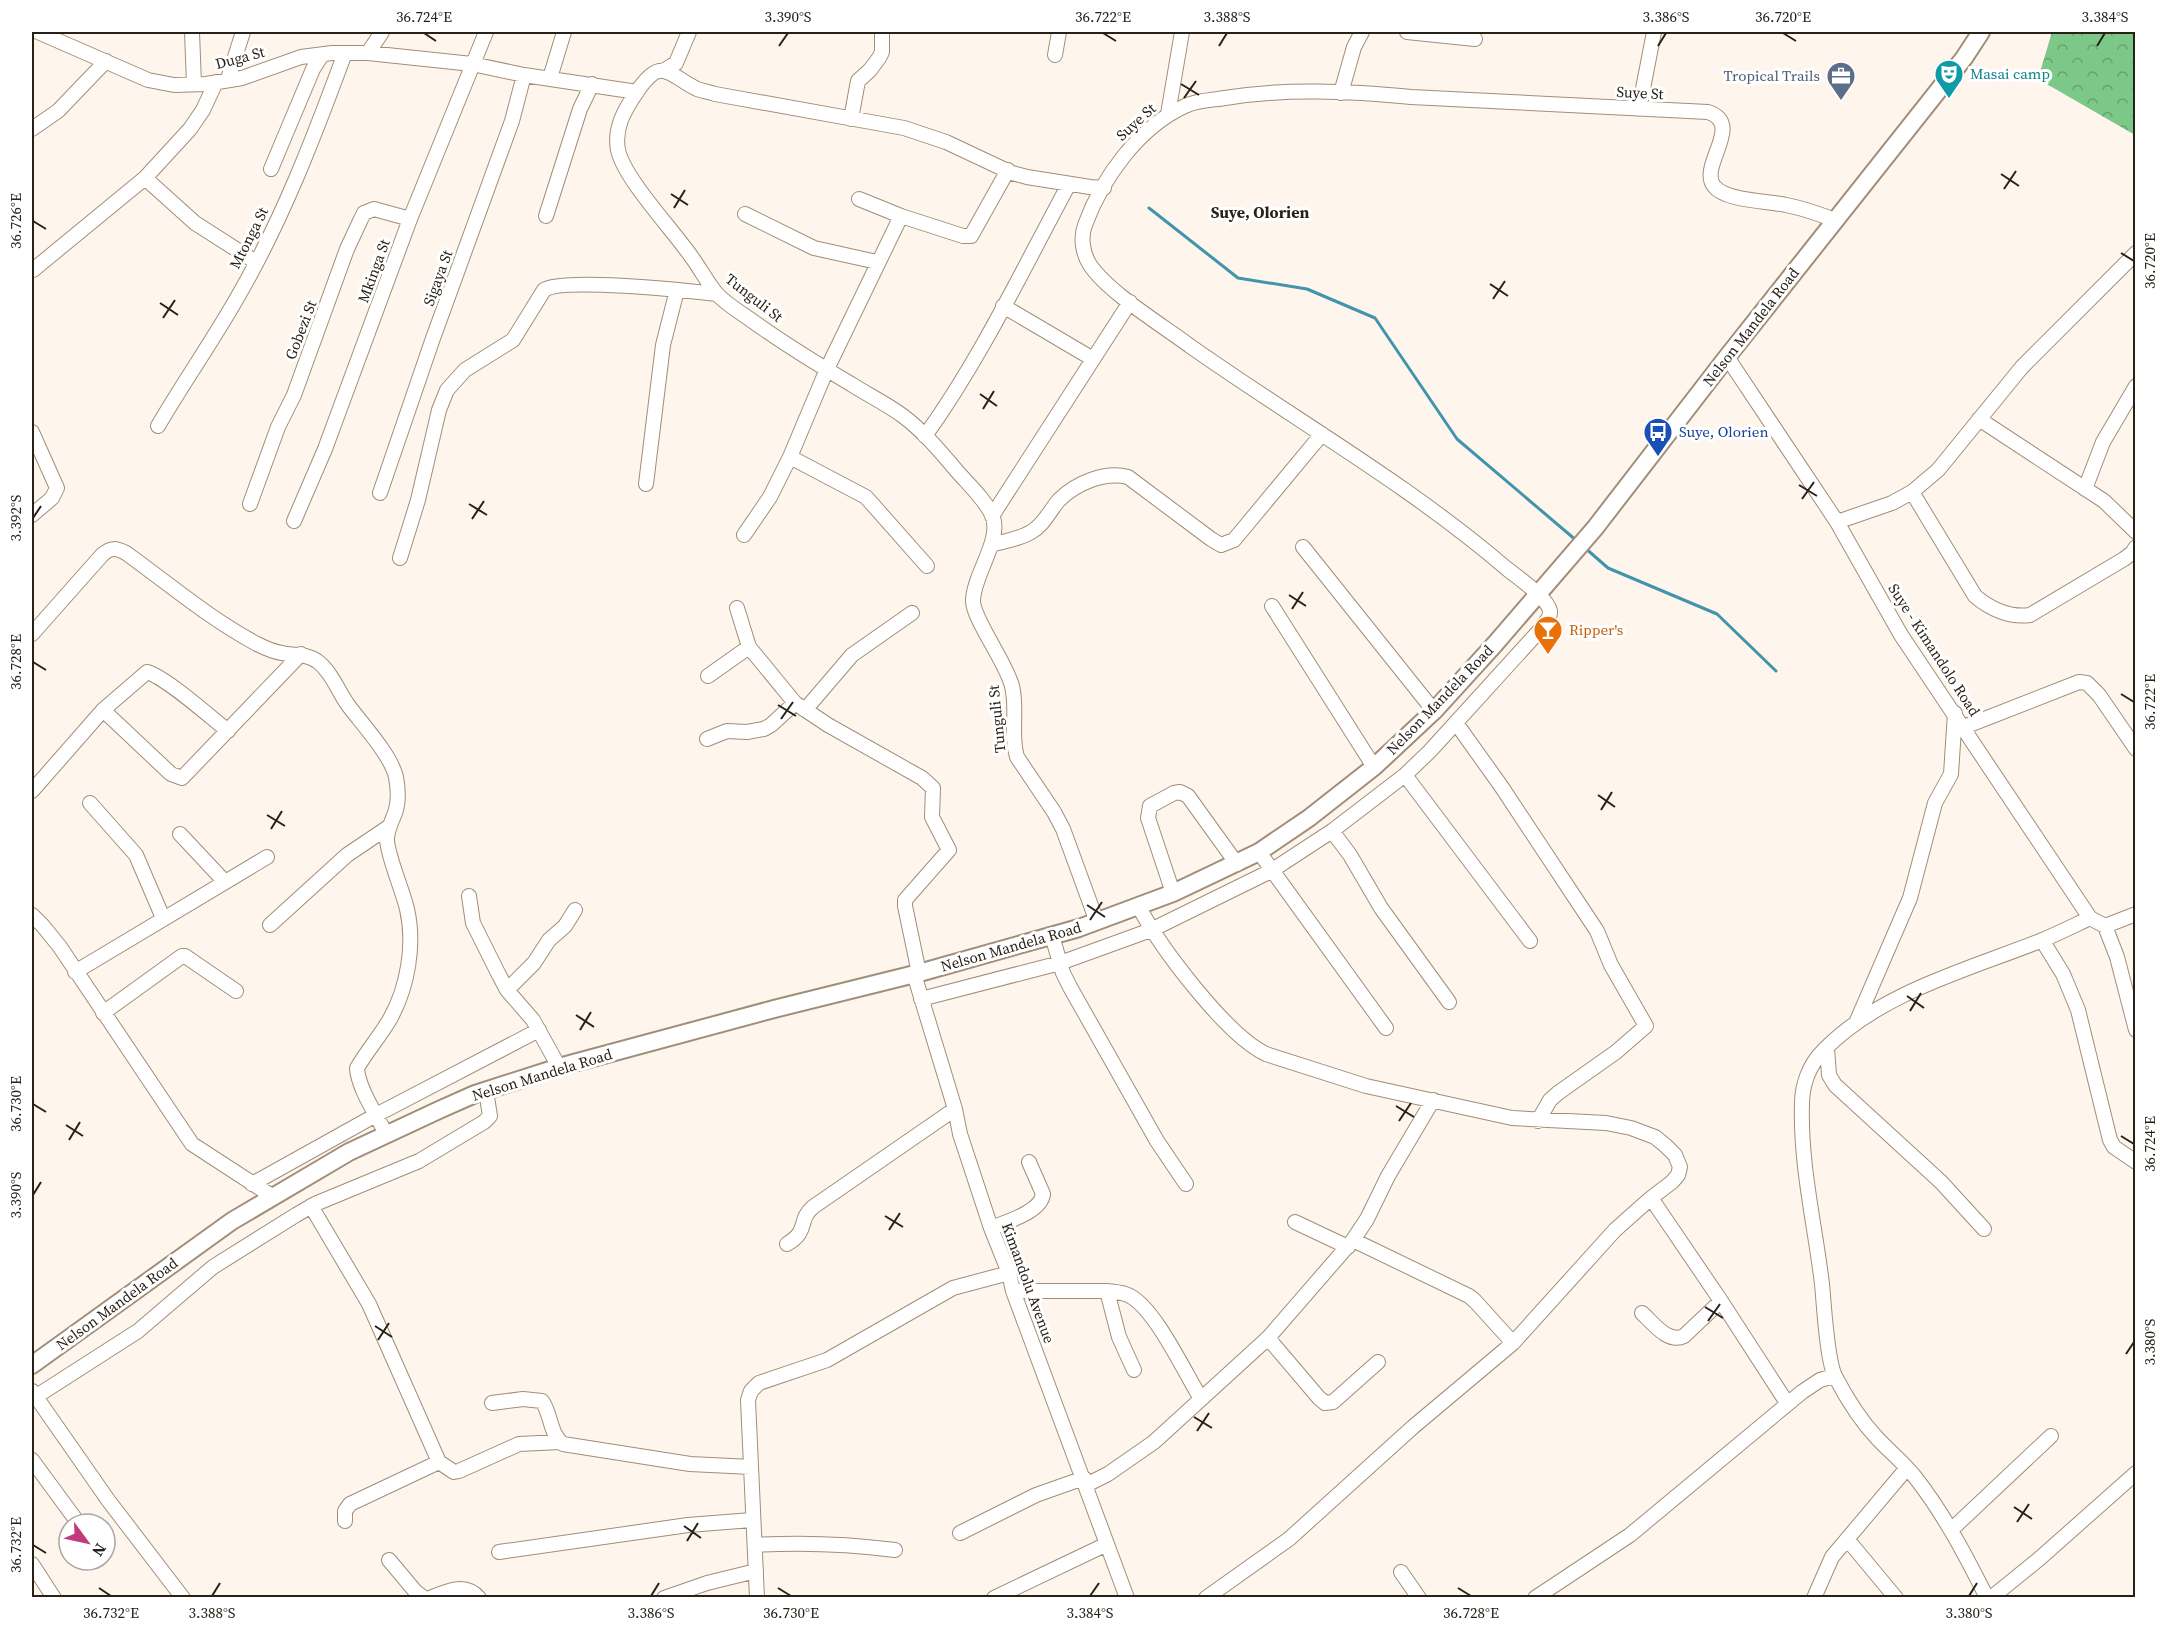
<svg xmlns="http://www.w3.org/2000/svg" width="2167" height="1629" viewBox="0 0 2167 1629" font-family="'Source Serif 4',serif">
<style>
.forest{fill:url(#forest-crowns)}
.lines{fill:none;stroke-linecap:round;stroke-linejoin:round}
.stream{stroke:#4194ab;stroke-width:3}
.minor-casing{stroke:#a08e79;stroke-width:16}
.major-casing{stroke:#a08e79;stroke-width:20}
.minor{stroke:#fff;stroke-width:14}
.major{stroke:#fff;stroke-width:16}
.ticks{fill:none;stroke:#282118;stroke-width:2}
.labels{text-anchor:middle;stroke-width:6;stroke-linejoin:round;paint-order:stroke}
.street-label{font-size:15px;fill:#282118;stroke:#fff}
.culture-label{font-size:15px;fill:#0d838f;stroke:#fff;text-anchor:start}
.service-label{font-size:15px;fill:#4e5e75;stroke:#fff;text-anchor:end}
.transit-label{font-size:15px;fill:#164399;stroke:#fff;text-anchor:start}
.food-label{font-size:15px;fill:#c56008;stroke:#fff;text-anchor:start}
.neighbourhood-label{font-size:16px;font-weight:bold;fill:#282118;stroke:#fff}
.neatline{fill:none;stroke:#282118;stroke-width:2}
.ticks-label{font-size:15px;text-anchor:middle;fill:#282118}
</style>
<defs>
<pattern id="forest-crowns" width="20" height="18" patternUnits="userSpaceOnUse" patternTransform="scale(1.5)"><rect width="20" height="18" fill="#7cc888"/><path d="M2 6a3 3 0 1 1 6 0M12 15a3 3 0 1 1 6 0" fill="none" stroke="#66a26e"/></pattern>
</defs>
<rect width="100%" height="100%" fill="#fef6ed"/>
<path class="forest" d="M 2052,32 L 2135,32 L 2135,135 L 2038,79 Z"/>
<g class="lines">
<path class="stream" d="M 1149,208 L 1238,278 L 1307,289 L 1375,318 L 1457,439 L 1577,541
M 1584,547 L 1608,568 L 1717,614 L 1776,671"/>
<g class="minor-casing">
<path id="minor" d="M 38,32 L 148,80 L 174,85 L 206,84 L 242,78 L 301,57 L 332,53 L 368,53 L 472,64 L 524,75 L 637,92
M 192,32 L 194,84
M 1407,32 L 1475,39
M 368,53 L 382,32
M 1055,55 L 1059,32
M 665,70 L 676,63 L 689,32
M 550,78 L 564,32
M 228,79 L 243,32
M 1341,93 L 1354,47 L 1362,32
M 1639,109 L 1654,32
M 1168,114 L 1182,32
M 851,119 L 858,81 L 870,70 L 879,58 L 882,52 L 882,32
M 32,129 L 58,111 L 106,61
M 271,169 L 313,69 L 322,55
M 145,178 L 195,223 L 256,262
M 859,199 L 901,216 L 963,236 L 971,236 L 1008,170
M 745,214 L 814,248 L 877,262
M 546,216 L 580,109 L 592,84
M 33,270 L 145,178 L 190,129 L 203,110 L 216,82
M 1003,306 L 1093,359
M 1727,357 L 1837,522 L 1901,635 L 2090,918 L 2105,926 L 2136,914
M 1979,419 L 2104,501 L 2136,532
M 158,426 C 183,383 212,342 237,298 C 282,221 314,137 345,53
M 32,432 L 57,488 L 52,498 L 32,515
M 925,436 C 981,358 1023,269 1069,184
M 790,457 L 866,497 L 927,566
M 646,484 L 663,345 L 677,290
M 2085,489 L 2103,442 L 2136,386
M 1912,492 L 1975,596 C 1990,609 2010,618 2030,615 L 2124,559 L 2132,553 L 2136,547
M 380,493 L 432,341 L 512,121 L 524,75
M 250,504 L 278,427 L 294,395 L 347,249 L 361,219 L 364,213 L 374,209 L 410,219
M 992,516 L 1130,302
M 294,521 L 325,449 L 410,219 L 486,32
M 1837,522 L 1892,503 L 1912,492 L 1938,470 L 2022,367 L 2136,253
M 744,535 L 770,497 L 790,457 L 827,369 L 901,216
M 991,545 C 1004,541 1020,539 1031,532 C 1044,525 1050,510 1059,500 C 1076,483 1105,471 1128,477 L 1211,539 L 1221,545 L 1234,540 L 1322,434
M 1303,547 L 1434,711
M 400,558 L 418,500 L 439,410 L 447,390 L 465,370 L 513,340 L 544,290 C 562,277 689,291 717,294
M 1272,606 L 1374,767
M 737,608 L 749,647 L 795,703 L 828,725 L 922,778 L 933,788 L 932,817 L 949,850 L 905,900 L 905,906 L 919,973
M 32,634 L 102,555 C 111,547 116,548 126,553 C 169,584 210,619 257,644 C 265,648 273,652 282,653 C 295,656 305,653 317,661 C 331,671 338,691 348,705 C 362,724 391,755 396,777 C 398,788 399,802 395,813 C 392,821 387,830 387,839 C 387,855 403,891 407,909 C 415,944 408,987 390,1019 C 380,1036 367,1051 357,1068 C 358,1088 377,1116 386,1134
M 708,676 L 749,647
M 103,710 L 171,774 L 182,778 L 301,654
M 805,710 L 852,655 L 912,613
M 1456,723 L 1501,786 L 1597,931 L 1611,965 L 1646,1026 L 1616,1052 L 1558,1093 L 1550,1100 L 1538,1121
M 1964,727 L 2079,682 L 2087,683 L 2099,695 L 2136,749
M 707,739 L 727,731 L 747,732 L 764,729 L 771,725 L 795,703
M 1405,775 L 1530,941
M 32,791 L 103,710 L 147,672 C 167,678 210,717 228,731
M 90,803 L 136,855 L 163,918
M 1332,831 L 1350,855 L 1381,908 L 1449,1002
M 180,834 L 225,882
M 1259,852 L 1386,1028
M 1173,893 L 1148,818 L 1150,806 L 1174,793 L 1180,792 L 1188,796 L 1237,864
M 469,896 L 473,923 L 499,975 L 507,990 L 533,1020 L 559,1067
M 1139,907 C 1160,947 1226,1035 1266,1054 L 1366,1086 L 1512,1118 L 1606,1123 L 1631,1128 L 1655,1137 L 1666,1146 L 1675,1155 L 1680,1167 L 1678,1175 L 1672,1182 L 1651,1198 L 1615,1230 L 1513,1343 L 1413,1427 L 1289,1539 L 1206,1598
M 32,915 L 43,926 L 60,947 L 192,1144 L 272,1196
M 1097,922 L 1063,829 L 1054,812 L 1017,757 C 1010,734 1018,710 1012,686 C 1006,662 973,619 973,601 C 973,575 1003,539 992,515 C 984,498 968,484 956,470 C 940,451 923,431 903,416 C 887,404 868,395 851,384 C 817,364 783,343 751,320 C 740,312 726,304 717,294 C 708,284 701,270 693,259 C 675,232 624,179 618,150 C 614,128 624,111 636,93 C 662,54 668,75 697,89 C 703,91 709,92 715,94 L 904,128 L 946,142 L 1012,173 L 1027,177 L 1090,187 L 1104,188
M 270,925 L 347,855 L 390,826
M 2105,926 L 2117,957 L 2136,1030
M 1052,936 L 1063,973 L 1070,987 L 1157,1141 L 1186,1184
M 2042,940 L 2063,974 L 2078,1010 L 2110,1140 L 2114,1147 L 2136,1162
M 75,972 L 267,857
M 914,974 L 955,1109 L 960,1134 L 991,1228 L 1009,1273 L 1013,1291 L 1127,1598
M 507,990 L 534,963 L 549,940 L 565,926 L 575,910
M 921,999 L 1060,963 L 1151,930 L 1271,871 L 1332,831 L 1405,775 L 1430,751 L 1541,629 C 1544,624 1551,617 1550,611 C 1548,598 1517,577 1506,568 C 1408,484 1295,420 1190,346 C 1162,325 1109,293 1090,265 C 1083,254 1080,238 1085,225 C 1102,178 1139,127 1185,106 C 1197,100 1213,100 1225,98 C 1286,88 1349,91 1411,97 L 1708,112 C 1745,124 1698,166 1714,186 C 1725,201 1768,201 1786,205 C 1802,208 1819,214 1835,220
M 103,1013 L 182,956 L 185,956 L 236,991
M 1856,1023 L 1910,898 L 1935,803 L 1951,774 L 1955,713
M 1827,1048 L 1829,1075 L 1835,1085 L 1941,1182 L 1984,1229
M 252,1184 L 376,1115 L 539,1030
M 1651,1198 L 1721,1301 L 1787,1403
M 311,1206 L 369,1304 L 439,1462 L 454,1472 L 459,1471 L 519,1444 L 560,1442
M 1295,1222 L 1348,1247
M 991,1228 C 1006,1222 1041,1212 1043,1194 L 1029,1162
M 1353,1240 L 1469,1296 L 1475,1301 L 1513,1343
M 787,1244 C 810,1230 797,1221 813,1207 L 955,1109
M 1013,1291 L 1107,1291 C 1115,1292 1123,1292 1130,1296 C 1156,1310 1185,1373 1201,1399
M 1107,1291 L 1119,1337 L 1134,1370
M 1642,1313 C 1653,1323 1668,1344 1684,1336 L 1721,1301
M 1268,1338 L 1319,1398 L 1325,1403 L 1333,1402 L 1378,1362
M 32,1391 L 108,1500 L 183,1598
M 32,1399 L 138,1331 L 213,1267 L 296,1215 L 315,1204 L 419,1161 L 484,1122 L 490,1116 L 486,1091
M 492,1403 L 523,1399 L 542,1401 C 551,1413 550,1435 563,1444 L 690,1464 L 751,1467
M 32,1460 L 79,1524
M 1086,1485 L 1108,1474 L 1154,1442 L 1268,1338 L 1353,1240 L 1367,1219 L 1388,1176 L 1433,1100
M 345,1521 L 345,1511 L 350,1504 L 439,1462
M 1951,1530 L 2051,1436
M 960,1533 L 1036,1495 L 1084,1478
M 1847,1539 L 1896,1598
M 755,1545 C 802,1542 848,1544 895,1550
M 499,1552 L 688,1525 L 752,1520
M 389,1560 L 415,1591 L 424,1598
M 32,1564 L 54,1598
M 1401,1572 L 1419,1598
M 430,1598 C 447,1591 465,1582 479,1598
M 664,1598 L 707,1583 L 756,1571
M 757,1598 L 748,1400 L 751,1391 L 759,1383 L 827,1360 L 953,1288 L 1009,1273
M 994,1598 L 1107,1544
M 1535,1598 L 1630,1535 L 1802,1392 L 1820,1380 L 1834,1376
M 1814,1598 L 1832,1557 L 1907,1468
M 1987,1598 C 1966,1556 1944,1514 1915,1477 C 1904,1463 1889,1451 1877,1438 C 1861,1421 1847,1399 1836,1378 C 1827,1364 1824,1304 1822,1284 C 1815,1225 1800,1164 1802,1104 C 1802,1085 1809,1065 1823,1051 C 1879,993 1967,970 2040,941 C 2057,934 2073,926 2090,918
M 1991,1598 L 2039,1559 L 2136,1473"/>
</g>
<g class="major-casing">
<path id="major" d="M 32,1365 L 232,1221 L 349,1152 L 439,1110 L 475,1094 L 559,1067 L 774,1009 L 919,973 L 1079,928 L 1173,893 L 1259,852 L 1309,818 L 1374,767 L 1434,711 L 1495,644 L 1595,528 L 1727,357 L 1964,58 L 1981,32"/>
</g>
<use href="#minor" class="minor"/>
<use href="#major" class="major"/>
</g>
<path class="ticks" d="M 424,33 L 436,41M 1103,33 L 1116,41M 1783,33 L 1796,41M 779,46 L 788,33M 1219,46 L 1227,33M 1658,46 L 1666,33M 2097,46 L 2105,33M 1181,84 L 1199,95M 1184,98 L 1196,81M 2001,174 L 2019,186M 2004,189 L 2016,171M 671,194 L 688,205M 674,208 L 685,190M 33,221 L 46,229M 2121,253 L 2134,261M 1490,284 L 1508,296M 1493,299 L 1505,281M 160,303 L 178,315M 163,318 L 175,300M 980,394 L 997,406M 983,409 L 994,391M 1799,485 L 1817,496M 1802,499 L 1814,482M 469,504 L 487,515M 33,518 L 41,506M 472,519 L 484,501M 1289,595 L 1306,606M 1292,609 L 1303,592M 33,662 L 46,670M 2121,694 L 2134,702M 778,705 L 796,716M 781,719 L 793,702M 1598,795 L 1615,807M 1601,810 L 1612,792M 267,815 L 285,826M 271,829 L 282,811M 1087,905 L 1105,917M 1090,920 L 1102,902M 1907,996 L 1924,1008M 1910,1011 L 1921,993M 576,1015 L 594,1027M 580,1030 L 591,1012M 33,1104 L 46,1112M 1396,1106 L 1414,1117M 1399,1121 L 1411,1103M 66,1125 L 83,1136M 2121,1136 L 2134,1144M 69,1140 L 80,1122M 33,1195 L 41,1182M 885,1216 L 903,1227M 889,1230 L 900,1213M 1705,1307 L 1723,1318M 1708,1321 L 1720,1304M 375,1326 L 392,1337M 378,1340 L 389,1323M 2126,1354 L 2134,1342M 1194,1417 L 1212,1428M 1197,1431 L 1209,1413M 2014,1507 L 2032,1519M 2017,1522 L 2029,1504M 684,1526 L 701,1538M 687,1541 L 698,1523M 33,1545 L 46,1553M 99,1588 L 111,1596M 778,1588 L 791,1596M 1458,1588 L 1471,1596M 212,1596 L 220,1583M 651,1596 L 659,1583M 1090,1596 L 1099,1583M 1969,1596 L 1977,1583"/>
<defs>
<g id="theatre-pin" transform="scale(1.5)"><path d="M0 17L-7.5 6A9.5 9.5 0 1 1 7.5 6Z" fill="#0f9aa8" stroke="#fff"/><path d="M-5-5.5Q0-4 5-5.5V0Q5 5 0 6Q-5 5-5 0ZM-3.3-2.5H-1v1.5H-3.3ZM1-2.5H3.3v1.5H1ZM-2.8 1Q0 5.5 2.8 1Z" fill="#fff"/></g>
<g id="office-pin" transform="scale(1.5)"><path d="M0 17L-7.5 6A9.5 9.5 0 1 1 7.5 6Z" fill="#5c6f8a" stroke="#fff"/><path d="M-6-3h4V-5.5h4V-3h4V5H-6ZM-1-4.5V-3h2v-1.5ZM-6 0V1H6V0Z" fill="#fff"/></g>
<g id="bus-pin" transform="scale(1.5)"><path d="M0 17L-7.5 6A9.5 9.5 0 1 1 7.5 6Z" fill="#1a4fb4" stroke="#fff"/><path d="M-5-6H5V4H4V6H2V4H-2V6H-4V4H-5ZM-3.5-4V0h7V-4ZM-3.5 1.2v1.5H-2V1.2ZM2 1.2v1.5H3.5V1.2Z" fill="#fff"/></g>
<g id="bar-pin" transform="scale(1.5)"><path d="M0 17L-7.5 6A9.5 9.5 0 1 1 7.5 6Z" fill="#e8710a" stroke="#fff"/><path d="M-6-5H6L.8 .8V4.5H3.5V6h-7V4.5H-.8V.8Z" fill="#fff"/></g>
</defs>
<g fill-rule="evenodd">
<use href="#theatre-pin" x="1949" y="74"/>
<use href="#office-pin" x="1841" y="76"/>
<use href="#bus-pin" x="1658" y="432"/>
<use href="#bar-pin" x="1548" y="630"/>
</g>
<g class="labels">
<g class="street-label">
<text transform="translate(240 58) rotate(-15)" y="5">Duga St</text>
<text transform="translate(1640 93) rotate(3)" y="5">Suye St</text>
<text transform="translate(1136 122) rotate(-42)" y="5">Suye St</text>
<text transform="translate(249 238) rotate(-63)" y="5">Mtonga St</text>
<text transform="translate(374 271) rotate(-70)" y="5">Mkinga St</text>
<text transform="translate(438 278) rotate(-70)" y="5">Sigaya St</text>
<text transform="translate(754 298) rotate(38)" y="5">Tunguli St</text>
<text transform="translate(1751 327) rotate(-52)" y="5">Nelson Mandela Road</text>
<text transform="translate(301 330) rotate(-69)" y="5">Gobezi St</text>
<text transform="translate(1934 650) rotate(57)" y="5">Suye - Kimandolo Road</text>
<text transform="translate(1440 700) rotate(-46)" y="5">Nelson Mandela Road</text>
<text transform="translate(997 719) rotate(-96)" y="5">Tunguli St</text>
<text transform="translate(1011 947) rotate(-16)" y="5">Nelson Mandela Road</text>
<text transform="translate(542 1075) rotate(-17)" y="5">Nelson Mandela Road</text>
<text transform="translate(1028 1283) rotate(70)" y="5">Kimandolu Avenue</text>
<text transform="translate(117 1304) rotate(-36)" y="5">Nelson Mandela Road</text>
</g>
<g class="culture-label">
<text x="1970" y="79">Masai camp</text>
</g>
<g class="service-label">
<text x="1820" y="81">Tropical Trails</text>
</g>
<g class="transit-label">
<text x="1679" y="437">Suye, Olorien</text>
</g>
<g class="food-label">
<text x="1569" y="635">Ripper's</text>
</g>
<g class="neighbourhood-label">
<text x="1260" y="218">Suye, Olorien</text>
</g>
</g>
<rect width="2167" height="1629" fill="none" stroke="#ffffff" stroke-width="66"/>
<g transform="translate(87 1542) rotate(123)"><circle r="28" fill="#ffffff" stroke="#a9a6a3" stroke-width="1.5"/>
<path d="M0-4.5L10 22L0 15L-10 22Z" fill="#c13b7c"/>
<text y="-9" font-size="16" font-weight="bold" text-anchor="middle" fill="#282118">N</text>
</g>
<rect x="33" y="33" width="2101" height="1563" class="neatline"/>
<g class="ticks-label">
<text x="424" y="22">36.724°E</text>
<text x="788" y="22">3.390°S</text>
<text x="1103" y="22">36.722°E</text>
<text x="1227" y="22">3.388°S</text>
<text x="1666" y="22">3.386°S</text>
<text x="1783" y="22">36.720°E</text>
<text x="2105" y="22">3.384°S</text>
<text transform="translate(16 221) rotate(-90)" y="5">36.726°E</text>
<text transform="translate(2150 261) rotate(-90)" y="5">36.720°E</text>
<text transform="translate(16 518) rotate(-90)" y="5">3.392°S</text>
<text transform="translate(16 662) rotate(-90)" y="5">36.728°E</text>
<text transform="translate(2150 702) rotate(-90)" y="5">36.722°E</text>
<text transform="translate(16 1104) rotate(-90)" y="5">36.730°E</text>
<text transform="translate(2150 1144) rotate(-90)" y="5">36.724°E</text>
<text transform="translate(16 1195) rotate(-90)" y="5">3.390°S</text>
<text transform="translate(2150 1342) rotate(-90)" y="5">3.380°S</text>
<text transform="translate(16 1545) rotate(-90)" y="5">36.732°E</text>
<text x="111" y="1618">36.732°E</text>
<text x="212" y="1618">3.388°S</text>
<text x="651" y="1618">3.386°S</text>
<text x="791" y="1618">36.730°E</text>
<text x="1090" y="1618">3.384°S</text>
<text x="1471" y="1618">36.728°E</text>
<text x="1969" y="1618">3.380°S</text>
</g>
</svg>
